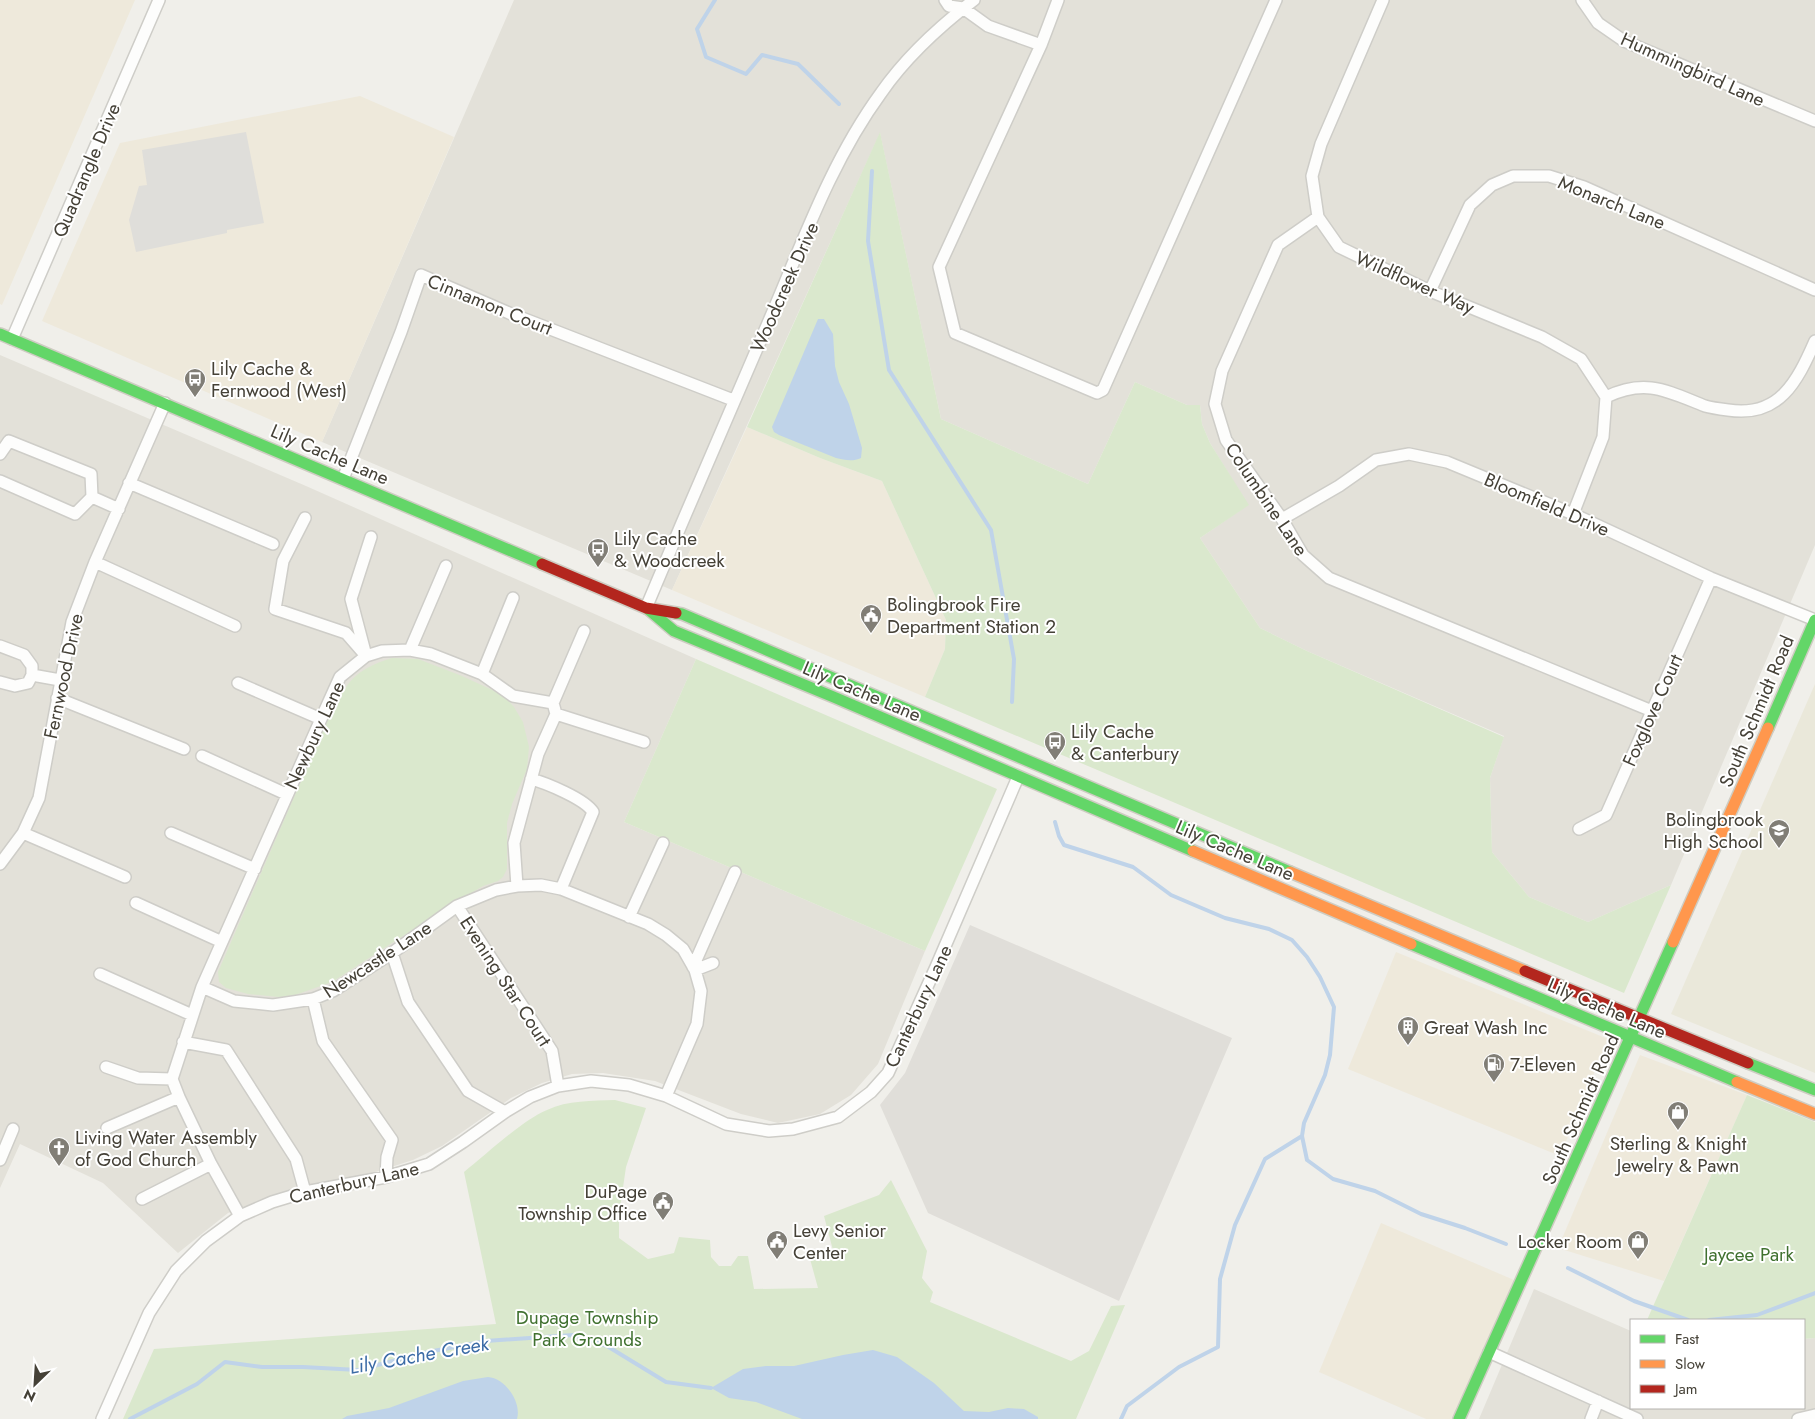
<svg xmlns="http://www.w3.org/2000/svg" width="1815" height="1419" viewBox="0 0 1815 1419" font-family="Jost,sans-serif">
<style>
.residential{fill:#e3e1d9}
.commercial{fill:#eee9db}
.industrial{fill:#e0ded9}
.education{fill:#eae8da}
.green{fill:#dae8cd}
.parking{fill:#dfdeda}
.water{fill:#bfd3e9}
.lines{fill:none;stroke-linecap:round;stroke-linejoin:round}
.stream{stroke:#bfd3e9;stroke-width:4}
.street-casing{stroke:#cecdc8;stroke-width:14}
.fast-casing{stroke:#ceccc2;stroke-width:14}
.slow-casing{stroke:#ceccc2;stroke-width:14}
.jam-casing{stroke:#ceccc2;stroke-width:14}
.street{stroke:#fdfdfc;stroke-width:11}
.fast{stroke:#63d668;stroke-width:11}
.slow{stroke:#ff974d;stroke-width:11}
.jam{stroke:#b3261e;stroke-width:11}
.labels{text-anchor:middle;stroke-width:4;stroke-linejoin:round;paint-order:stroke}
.street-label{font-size:19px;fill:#454137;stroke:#fff}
.poi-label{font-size:19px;fill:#454137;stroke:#fff;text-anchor:start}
.park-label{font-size:19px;fill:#407130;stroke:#fff}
.water-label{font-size:20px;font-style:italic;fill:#3b6ba6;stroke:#fff}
</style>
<rect width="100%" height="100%" fill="#f0efea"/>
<path class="residential" d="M 514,0 L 1815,0 L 1815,545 L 1671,885 L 1588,922 L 1529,897 L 1492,852 L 1490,778 L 1504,736 L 1307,651 L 1260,628 L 1200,538 L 1248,505 L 1210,443 L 1202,424 L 1200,405 L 1187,405 L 1135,382 L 1088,484 L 941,419 L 880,133 L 672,590 L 322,442 Z
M 0,355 L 306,486 L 696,659 L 624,822 L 925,951 L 878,1064 L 851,1095 L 820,1114 L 778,1123 L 741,1114 L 655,1081 L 603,1073 L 572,1074 L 542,1083 L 511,1098 L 442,1146 L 413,1160 L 369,1174 L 293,1189 L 228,1213 L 178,1253 L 103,1183 L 20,1144 L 0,1188 Z
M 1534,1289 L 1631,1331 L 1631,1408 L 1804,1408 L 1804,1339 L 1815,1338 L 1815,1419 L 1479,1419 Z"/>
<path class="commercial" d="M 0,0 L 135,0 L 2,305 L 0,304 Z
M 360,96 L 454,137 L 322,442 L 42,321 L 120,143 Z
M 747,427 L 820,458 L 882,481 L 946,620 L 945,649 L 925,697 L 672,590 Z
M 1396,952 L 1608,1039 L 1560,1156 L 1348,1069 Z
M 1640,1055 L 1747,1095 L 1664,1281 L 1558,1248 Z
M 1381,1223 L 1514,1280 L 1453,1419 L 1426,1419 L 1319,1372 Z"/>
<path class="industrial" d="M 970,925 L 1232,1038 L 1119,1301 L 928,1213 L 880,1105 L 905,1073 Z"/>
<path class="education" d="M 1815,684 L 1815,1073 L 1671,1014 Z"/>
<path class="green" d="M 880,132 L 941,419 L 1088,484 L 1135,382 L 1187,405 L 1200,405 L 1202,424 L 1210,443 L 1249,505 L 1200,538 L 1260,628 L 1307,651 L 1504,737 L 1490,778 L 1492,852 L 1529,897 L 1588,922 L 1671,885 L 1624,993 L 925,697 L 945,649 L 946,620 L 882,481 L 820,458 L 747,427 Z
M 392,658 L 418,659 L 462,676 L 503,695 L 514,707 L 523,722 L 529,747 L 527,769 L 512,804 L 507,823 L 507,869 L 503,877 L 498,881 L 483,886 L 449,906 L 332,982 L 295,995 L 279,997 L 248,994 L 226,988 L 219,982 L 218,972 L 328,719 C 346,683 353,670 392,658 Z
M 696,659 L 997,789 L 925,951 L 624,822 Z
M 1747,1095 L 1815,1122 L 1815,1338 L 1804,1339 L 1804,1320 L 1647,1320 Z
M 615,1100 L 646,1108 L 626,1167 L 619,1215 L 619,1238 L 648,1259 L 674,1253 L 679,1237 L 710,1240 L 711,1257 L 719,1266 L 731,1266 L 738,1256 L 748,1256 L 754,1289 L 818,1288 L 810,1259 L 834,1254 L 824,1216 L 879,1195 L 891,1180 L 927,1251 L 922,1278 L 933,1292 L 930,1302 L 1071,1361 L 1089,1351 L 1111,1306 L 1125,1305 L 1076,1419 L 123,1419 L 154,1349 L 496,1324 L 464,1172 C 487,1154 521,1121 547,1110 C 568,1100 592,1101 615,1100 Z"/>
<path class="parking" d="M 246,132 L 264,223 L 227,230 L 227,233 L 136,252 L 129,220 L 139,186 L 147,185 L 142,150 Z"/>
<path class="water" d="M 818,319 L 824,319 L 833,334 L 835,366 L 839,382 L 849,404 L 862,448 L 861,458 C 853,462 844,460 836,458 L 779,435 L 774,432 L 772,427 Z
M 873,1350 L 897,1357 L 934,1383 L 964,1411 L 989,1412 L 1008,1408 L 1024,1409 L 1038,1417 L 1038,1419 L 802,1419 L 756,1402 L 729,1398 L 711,1388 L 743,1369 L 766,1366 L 794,1366 L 843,1355 Z
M 488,1377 C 505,1378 522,1402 517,1419 L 342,1419 L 347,1416 L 389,1408 L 463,1381 Z"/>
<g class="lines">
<path class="stream" d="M 715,0 L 697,29 L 706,57 L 746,74 L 762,55 L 798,64 L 839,104
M 872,171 L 868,241 L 889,370 L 991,530 L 1014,659 L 1012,702
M 1055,822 L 1059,836 L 1064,845 L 1133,867 L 1171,895 L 1225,918 L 1269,929 L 1292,940 L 1307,957 L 1320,977 L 1334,1007 L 1330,1055 L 1325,1075 L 1304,1123 L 1302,1136 L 1307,1160 L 1333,1179 L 1375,1191 L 1421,1214 L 1465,1228 L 1506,1244
M 1568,1268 L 1634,1301 L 1688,1320
M 1709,1320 L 1757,1315 L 1815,1293
M 130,1419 L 197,1384 L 225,1362 L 262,1367 L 303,1367 L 358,1370 L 428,1352 L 486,1341 L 573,1335 L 607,1346 L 666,1382 L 711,1388
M 1121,1419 L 1127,1406 L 1179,1367 L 1218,1347 L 1220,1279 L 1235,1225 L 1265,1159 L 1302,1136"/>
<g class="street-casing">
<path id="street" d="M 945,0 L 949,6 L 963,8 L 988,26 L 1041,45
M 1058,0 L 1041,45 L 939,267 L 955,333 L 1097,393 L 1103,390 L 1276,0
M 1383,0 L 1321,144 L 1312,176 L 1318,217 L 1339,247 L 1430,291 L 1542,337 L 1581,359 L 1606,397 L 1603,437 L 1573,514
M 1582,0 L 1598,23 L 1624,41 L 1815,121
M 1318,217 L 1278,245 L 1222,371 L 1215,404 L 1226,440 L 1282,519 L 1303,555 L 1329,578 L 1652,711
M 1430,291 L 1470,205 L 1492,185 L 1513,176 L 1549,176 L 1584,187 L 1815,290
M 12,339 L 159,0
M 1606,397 C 1646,378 1667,391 1705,406 C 1712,408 1720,409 1728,410 C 1779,418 1797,382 1815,341
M 0,454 L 9,441 L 91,474 L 92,497 L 75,514 L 0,481
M 343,479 L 401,332 L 421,275 L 509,313 L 733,400
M 129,483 L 273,544
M 92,497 L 119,509
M 305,518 L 283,561 L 275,609 L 346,633 L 366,656
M 1282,519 L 1339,486 L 1376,460 L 1409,454 L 1447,462 L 1573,514 L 1711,578 L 1815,620
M 95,562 L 235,626
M 646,608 C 685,515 725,422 765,330 C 800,250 829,164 881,93 C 906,57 940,26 974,0
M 0,646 L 24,655 L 32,666 L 32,675 L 28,683 L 15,686 L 0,682
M 410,650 L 446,566
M 365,652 L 351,599 L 371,537
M 482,674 L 513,598
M 32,675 L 60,680
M 238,683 L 321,719
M 57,698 L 184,749
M 553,703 L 584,631
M 556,714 L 644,742
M 202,756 L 286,794
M 531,779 C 546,783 585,799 593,812 L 561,889
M 1579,829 L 1606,815 L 1711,578
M 23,833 L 125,877
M 171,833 L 255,869
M 0,864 L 23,833 L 39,798 L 72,622 L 95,562 L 165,403
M 136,903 L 222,942
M 457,906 L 552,1051 L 558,1086
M 629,917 L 663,843
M 392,953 L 408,1002 L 468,1091 L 505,1112
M 693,967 L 735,872
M 695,970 L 713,963
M 100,974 L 192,1015
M 202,987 L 234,1001 L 273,1005 L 313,999 L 333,991 L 392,953 L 457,906 L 496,890 L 517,886 L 541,885 L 561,889 L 648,924 L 666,935 L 683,949 L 695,970 L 701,991 L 697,1024 L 666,1096
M 313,999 L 323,1041 L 392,1140 L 387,1157 L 386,1177
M 183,1042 L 226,1050 L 296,1159 L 305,1192
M 106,1067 L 138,1078 L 172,1079
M 107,1128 L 179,1097
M 0,1160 L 13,1129
M 142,1199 L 211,1164
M 240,1216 L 211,1164 L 179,1097 L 172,1079 L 202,987 L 321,719 L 340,677 L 366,656 L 382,651 L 410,650 L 431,654 L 482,674 L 513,696 L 553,703 L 556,714 L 538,754 L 514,843 L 517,886
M 1489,1352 L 1637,1419
M 102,1419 L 149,1313 L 176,1271 L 206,1241 L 240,1216 L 272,1202 L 305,1192 L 386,1177 L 429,1164 L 463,1142 L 505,1112 L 530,1097 L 558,1086 L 591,1081 L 629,1085 L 666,1096 L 726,1124 L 769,1131 L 793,1129 L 838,1117 L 871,1092 L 888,1073 L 936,967 L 1018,777
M 1591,1419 L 1598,1401
M 1798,1419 L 1815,1415"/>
</g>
<g class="fast-casing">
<path id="fast" d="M 0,334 L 542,564
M 648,609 L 674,631 L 836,698 L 1193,851
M 676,613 L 682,614 L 1290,872
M 1768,728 L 1815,620
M 1411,944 L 1737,1082
M 1748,1063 L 1815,1090
M 1459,1419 L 1673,942"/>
</g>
<g class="slow-casing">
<path id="slow" d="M 1193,851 L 1411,944
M 1290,872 L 1525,971
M 1673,942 L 1768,728
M 1737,1082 L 1815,1114"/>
</g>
<g class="jam-casing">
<path id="jam" d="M 542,564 L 646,608 L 676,613
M 1525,971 L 1748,1063"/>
</g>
<use href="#street" class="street"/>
<use href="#fast" class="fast"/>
<use href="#slow" class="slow"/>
<use href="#jam" class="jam"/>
</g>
<defs>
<g id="bus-pin" transform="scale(1.125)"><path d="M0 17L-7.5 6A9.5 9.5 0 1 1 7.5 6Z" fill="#817e76" stroke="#fff"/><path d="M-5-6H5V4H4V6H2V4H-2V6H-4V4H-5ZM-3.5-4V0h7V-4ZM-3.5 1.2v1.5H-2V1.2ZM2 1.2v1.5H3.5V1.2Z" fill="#fff"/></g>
<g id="civic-pin" transform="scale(1.125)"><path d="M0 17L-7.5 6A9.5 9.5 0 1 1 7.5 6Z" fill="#817e76" stroke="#fff"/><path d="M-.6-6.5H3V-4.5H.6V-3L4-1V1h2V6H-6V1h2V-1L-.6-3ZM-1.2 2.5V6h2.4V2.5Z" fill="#fff"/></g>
<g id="school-pin" transform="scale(1.125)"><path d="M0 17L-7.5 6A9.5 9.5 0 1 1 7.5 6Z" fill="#817e76" stroke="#fff"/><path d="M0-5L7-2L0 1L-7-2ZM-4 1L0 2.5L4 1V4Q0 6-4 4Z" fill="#fff"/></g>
<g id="building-pin" transform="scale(1.125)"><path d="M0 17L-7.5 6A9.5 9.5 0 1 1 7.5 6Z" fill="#817e76" stroke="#fff"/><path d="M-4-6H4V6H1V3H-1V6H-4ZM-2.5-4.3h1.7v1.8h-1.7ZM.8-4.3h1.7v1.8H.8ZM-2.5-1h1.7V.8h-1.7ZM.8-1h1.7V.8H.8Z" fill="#fff"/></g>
<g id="fuel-pin" transform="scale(1.125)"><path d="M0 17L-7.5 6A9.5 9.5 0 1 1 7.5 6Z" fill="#817e76" stroke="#fff"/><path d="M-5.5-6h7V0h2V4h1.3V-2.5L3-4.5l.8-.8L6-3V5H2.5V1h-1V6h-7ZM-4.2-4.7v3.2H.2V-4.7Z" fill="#fff"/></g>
<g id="shop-pin" transform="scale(1.125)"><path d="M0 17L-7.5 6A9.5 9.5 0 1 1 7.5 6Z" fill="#817e76" stroke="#fff"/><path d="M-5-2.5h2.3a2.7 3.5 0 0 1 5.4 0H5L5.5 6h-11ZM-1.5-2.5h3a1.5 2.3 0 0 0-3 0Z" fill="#fff"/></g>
<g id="church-pin" transform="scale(1.125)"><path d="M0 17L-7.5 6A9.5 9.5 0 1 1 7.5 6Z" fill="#817e76" stroke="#fff"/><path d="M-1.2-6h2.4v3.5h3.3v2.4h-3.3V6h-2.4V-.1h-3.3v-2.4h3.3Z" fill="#fff"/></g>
</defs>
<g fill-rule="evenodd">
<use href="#bus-pin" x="195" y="379"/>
<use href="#bus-pin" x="598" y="549"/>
<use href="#civic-pin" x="871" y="615"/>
<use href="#bus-pin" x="1055" y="742"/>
<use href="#school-pin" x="1779" y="830"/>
<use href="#building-pin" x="1408" y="1027"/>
<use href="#fuel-pin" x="1494" y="1064"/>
<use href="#shop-pin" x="1678" y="1112"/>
<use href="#church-pin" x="59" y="1148"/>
<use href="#civic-pin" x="663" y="1202"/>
<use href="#civic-pin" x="777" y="1241"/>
<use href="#shop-pin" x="1638" y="1241"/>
</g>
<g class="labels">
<g class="street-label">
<text transform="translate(1693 69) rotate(24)" y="7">Hummingbird Lane</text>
<text transform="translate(86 170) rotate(-67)" y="7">Quadrangle Drive</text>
<text transform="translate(1612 202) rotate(22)" y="7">Monarch Lane</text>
<text transform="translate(1415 282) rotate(24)" y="7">Wildflower Way</text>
<text transform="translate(784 287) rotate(-66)" y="7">Woodcreek Drive</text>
<text transform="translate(490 304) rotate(22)" y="7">Cinnamon Court</text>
<text transform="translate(330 454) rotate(23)" y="7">Lily Cache Lane</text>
<text transform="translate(1267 499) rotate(56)" y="7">Columbine Lane</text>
<text transform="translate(1547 504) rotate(23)" y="7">Bloomfield Drive</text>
<text transform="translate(63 676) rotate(-78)" y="7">Fernwood Drive</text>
<text transform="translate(862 691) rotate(23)" y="7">Lily Cache Lane</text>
<text transform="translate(1652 710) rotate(-66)" y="7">Foxglove Court</text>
<text transform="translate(1756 711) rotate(-67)" y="7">South Schmidt Road</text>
<text transform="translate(314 735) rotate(-65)" y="7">Newbury Lane</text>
<text transform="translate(1235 850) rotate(23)" y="7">Lily Cache Lane</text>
<text transform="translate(377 959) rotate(-33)" y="7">Newcastle Lane</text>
<text transform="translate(506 981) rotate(57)" y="7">Evening Star Court</text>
<text transform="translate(918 1006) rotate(-65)" y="7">Canterbury Lane</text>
<text transform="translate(1607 1008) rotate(23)" y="7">Lily Cache Lane</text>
<text transform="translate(1580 1109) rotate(-66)" y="7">South Schmidt Road</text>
<text transform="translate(354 1182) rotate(-13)" y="7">Canterbury Lane</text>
</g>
<g class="poi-label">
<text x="211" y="375">Lily Cache &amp;<tspan x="211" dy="22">Fernwood (West)</tspan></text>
<text x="614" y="545">Lily Cache<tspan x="614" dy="22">&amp; Woodcreek</tspan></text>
<text x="887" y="611">Bolingbrook Fire<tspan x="887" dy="22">Department Station 2</tspan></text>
<text x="1071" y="738">Lily Cache<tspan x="1071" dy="22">&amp; Canterbury</tspan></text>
<text x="1763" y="826" text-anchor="end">Bolingbrook<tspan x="1763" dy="22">High School</tspan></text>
<text x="1424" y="1034">Great Wash Inc</text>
<text x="1510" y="1071">7-Eleven</text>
<text x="75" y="1144">Living Water Assembly<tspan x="75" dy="22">of God Church</tspan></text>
<text x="1678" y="1150" text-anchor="middle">Sterling &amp; Knight<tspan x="1678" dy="22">Jewelry &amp; Pawn</tspan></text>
<text x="647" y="1198" text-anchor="end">DuPage<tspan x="647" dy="22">Township Office</tspan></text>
<text x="793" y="1237">Levy Senior<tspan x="793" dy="22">Center</tspan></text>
<text x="1622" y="1248" text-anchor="end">Locker Room</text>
</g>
<g class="park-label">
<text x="1749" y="1261">Jaycee Park</text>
<text x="587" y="1324">Dupage Township<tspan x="587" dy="22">Park Grounds</tspan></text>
</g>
<g class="water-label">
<text transform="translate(419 1355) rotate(-10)" y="7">Lily Cache Creek</text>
</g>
</g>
<rect x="1630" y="1319" width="175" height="90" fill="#ffffff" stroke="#b5b3af"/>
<rect x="1640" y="1335" width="25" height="8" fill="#63d668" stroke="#b5b3af"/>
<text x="1675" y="1344" font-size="15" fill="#454137">Fast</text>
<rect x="1640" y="1360" width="25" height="8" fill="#ff974d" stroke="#b5b3af"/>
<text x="1675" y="1369" font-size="15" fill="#454137">Slow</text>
<rect x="1640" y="1385" width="25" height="8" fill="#b3261e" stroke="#b5b3af"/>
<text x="1675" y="1394" font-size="15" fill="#454137">Jam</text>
<g transform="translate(35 1384) rotate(205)" stroke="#ffffff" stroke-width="4" paint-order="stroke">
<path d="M0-4L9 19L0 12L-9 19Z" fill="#454137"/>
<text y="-8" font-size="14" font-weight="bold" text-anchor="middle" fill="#454137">N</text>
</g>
</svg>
